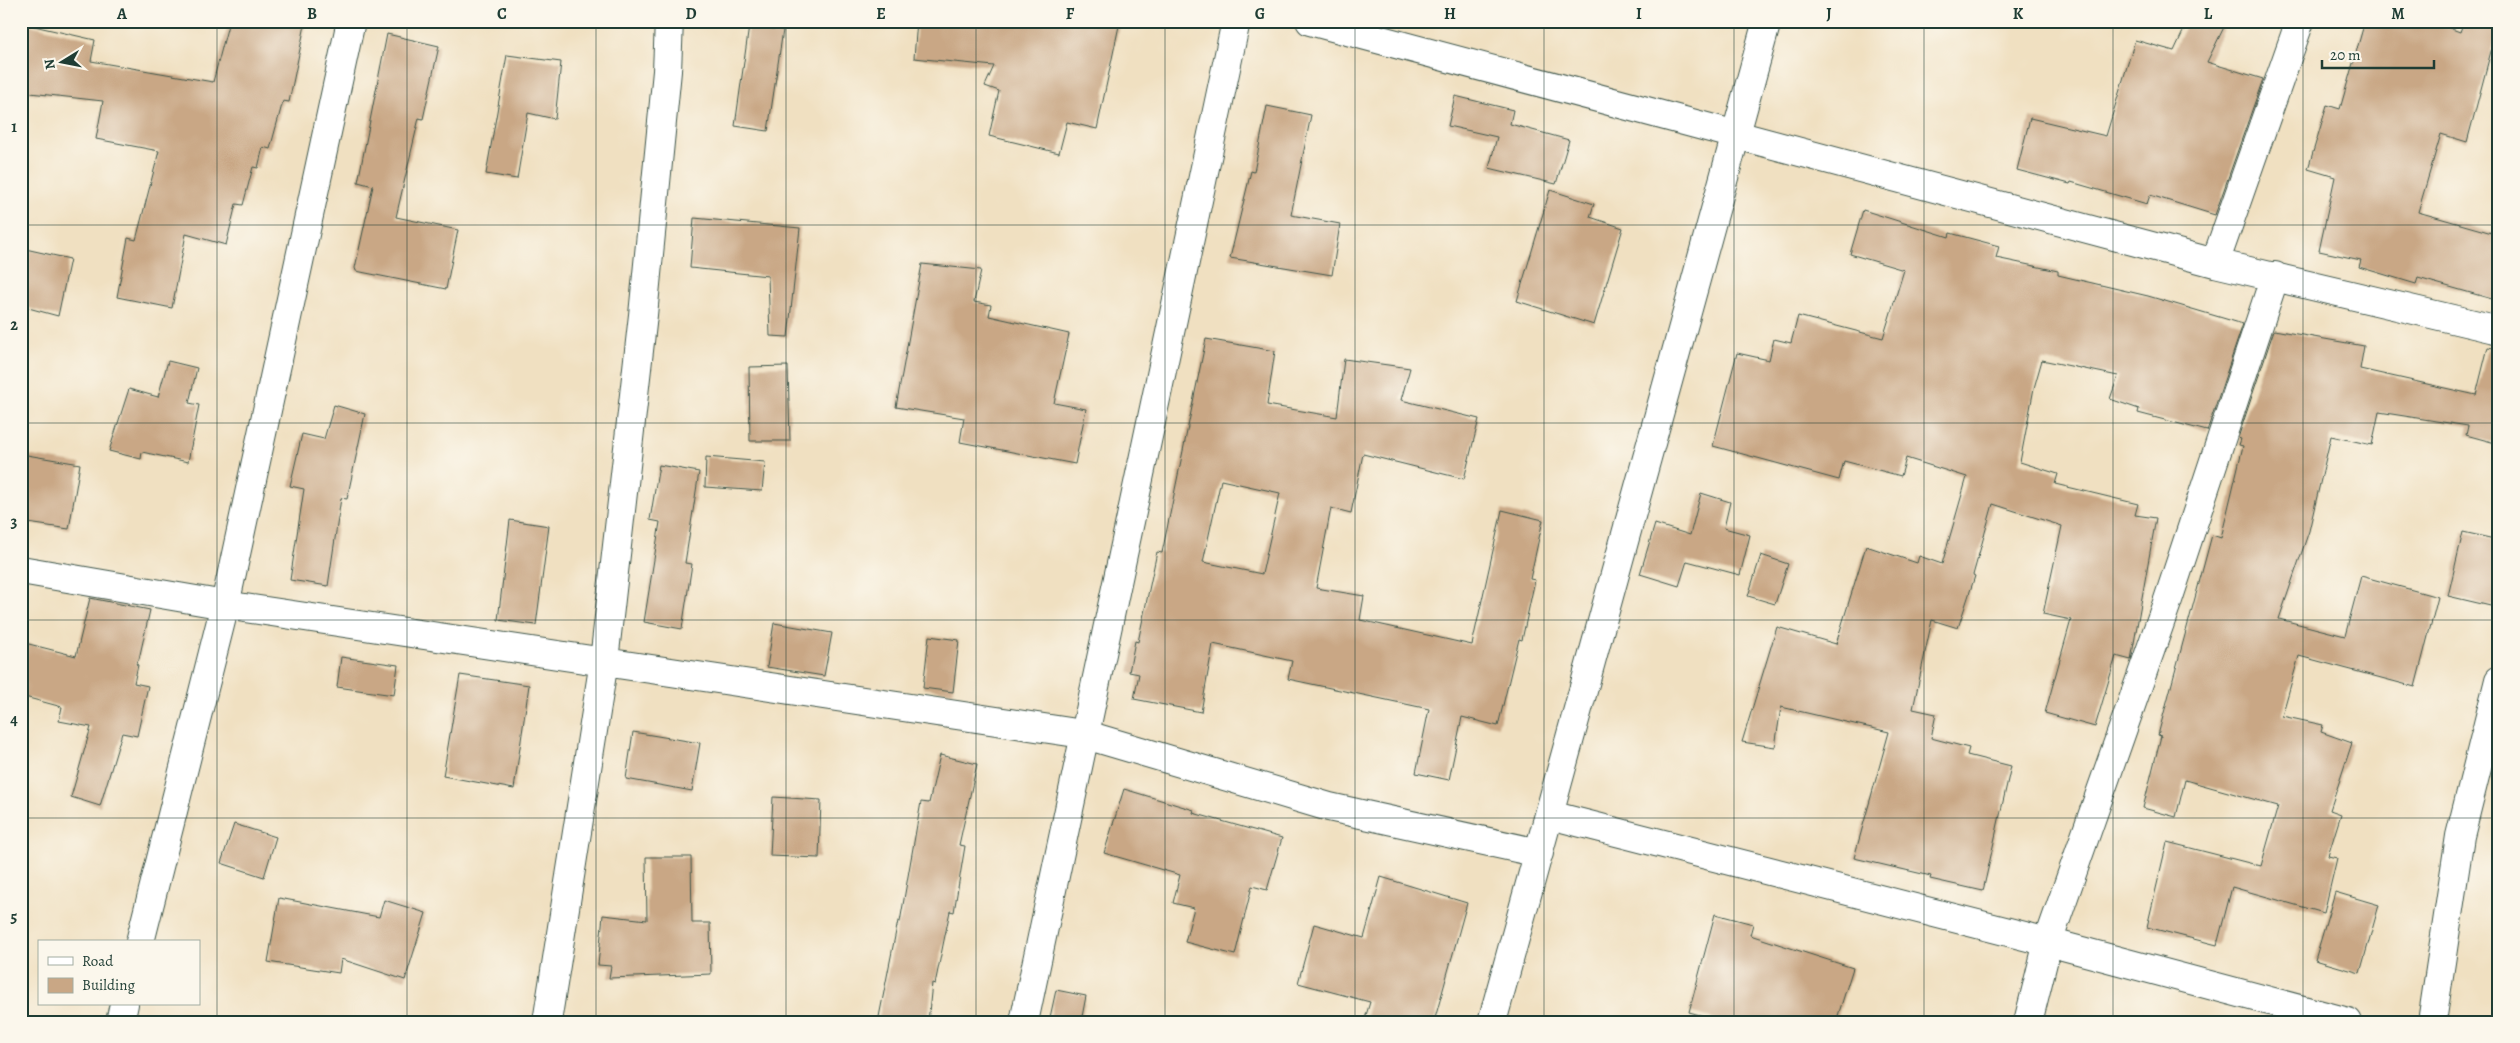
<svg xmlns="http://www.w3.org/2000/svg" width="2520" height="1043" viewBox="0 0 2520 1043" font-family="Alegreya,serif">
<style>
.building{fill:#c9a785;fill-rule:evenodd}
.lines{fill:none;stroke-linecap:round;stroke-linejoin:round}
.minor-casing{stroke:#3e5549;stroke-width:30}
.minor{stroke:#fff;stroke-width:28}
.grid{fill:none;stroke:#1f3d34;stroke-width:1;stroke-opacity:0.55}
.neatline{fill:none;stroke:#1f3d34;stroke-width:2}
.grid-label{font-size:16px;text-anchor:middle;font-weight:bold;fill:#1f3d34}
</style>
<rect width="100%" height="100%" fill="#fbf7ec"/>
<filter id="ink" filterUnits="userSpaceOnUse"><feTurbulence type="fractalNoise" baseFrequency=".02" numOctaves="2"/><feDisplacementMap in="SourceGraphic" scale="10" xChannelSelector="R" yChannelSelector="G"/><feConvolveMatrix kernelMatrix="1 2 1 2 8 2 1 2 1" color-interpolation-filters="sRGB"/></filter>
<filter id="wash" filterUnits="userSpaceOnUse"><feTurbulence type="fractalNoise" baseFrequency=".0096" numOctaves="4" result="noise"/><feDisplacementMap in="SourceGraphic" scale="20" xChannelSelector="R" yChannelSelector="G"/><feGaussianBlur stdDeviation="1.12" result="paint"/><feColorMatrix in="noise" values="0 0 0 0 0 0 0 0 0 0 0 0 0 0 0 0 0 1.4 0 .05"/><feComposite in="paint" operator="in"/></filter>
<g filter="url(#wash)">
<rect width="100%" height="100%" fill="#f0e0c1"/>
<g id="blocks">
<path class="building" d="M 229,21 L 287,21 L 305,25 L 289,102 L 283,101 L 270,149 L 263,147 L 258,168 L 253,167 L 243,205 L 236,204 L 226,245 L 186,234 L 172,308 L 117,297 L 128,238 L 136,240 L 159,151 L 96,139 L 103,101 L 21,92 L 21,23 L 95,40 L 91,61 L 213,82 Z
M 917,21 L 1120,21 L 1097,129 L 1067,122 L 1059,153 L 989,136 L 999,91 L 985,86 L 994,66 L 914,58 Z
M 2188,21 L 2227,21 L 2207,62 L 2263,79 L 2215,215 L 2150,195 L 2147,204 L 2071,182 L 2070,184 L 2017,170 L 2030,118 L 2106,136 L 2135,40 L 2174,51 Z
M 2365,21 L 2430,21 L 2460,32 L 2464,21 L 2499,21 L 2467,142 L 2441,134 L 2418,212 L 2499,235 L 2499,301 L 2418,278 L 2416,284 L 2359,267 L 2361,260 L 2319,251 L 2335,177 L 2308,169 L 2327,105 L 2340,109 Z
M 749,26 L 783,30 L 768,131 L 735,126 Z
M 387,34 L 439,46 L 423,119 L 419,118 L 396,217 L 458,230 L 446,289 L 356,271 L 355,268 L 373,186 L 358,182 Z
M 507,55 L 561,62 L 555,119 L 528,113 L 517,179 L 486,174 Z
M 1455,96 L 1513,110 L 1510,124 L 1569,140 L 1556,184 L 1489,168 L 1497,137 L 1448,126 Z
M 1267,106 L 1311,115 L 1291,215 L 1340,224 L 1332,275 L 1230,258 L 1251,171 L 1254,172 Z
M 1550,190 L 1594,204 L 1590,217 L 1623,228 L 1594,325 L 1517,301 Z
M 1863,210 L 1949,237 L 1950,233 L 1999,246 L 1996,258 L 2058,271 L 2058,275 L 2148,296 L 2243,324 L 2207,431 L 2138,413 L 2139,409 L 2110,399 L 2118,376 L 2042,360 L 2034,388 L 2020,462 L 2058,474 L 2055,484 L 2138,504 L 2135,515 L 2156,518 L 2131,660 L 2116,656 L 2095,727 L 2045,713 L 2071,620 L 2043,614 L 2062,526 L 1993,504 L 1973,575 L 1975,576 L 1958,628 L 1932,620 L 1913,709 L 1936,714 L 1931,738 L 1969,748 L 1967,755 L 2011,766 L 1983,891 L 1930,879 L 1931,876 L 1854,858 L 1889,732 L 1781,707 L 1775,747 L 1742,742 L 1777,627 L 1836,644 L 1866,546 L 1917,563 L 1919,556 L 1942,564 L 1967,477 L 1906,458 L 1901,476 L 1844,461 L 1839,480 L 1713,446 L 1737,353 L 1769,360 L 1774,339 L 1791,343 L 1798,316 L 1883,338 L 1904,270 L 1850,254 Z
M 694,218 L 800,228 L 788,337 L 770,336 L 768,276 L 690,268 Z
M 21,248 L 70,259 L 58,316 L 21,306 Z
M 922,264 L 981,270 L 974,302 L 991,305 L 989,316 L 1069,334 L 1054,403 L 1086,409 L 1075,464 L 960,442 L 964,418 L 896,407 Z
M 2274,330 L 2364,346 L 2360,369 L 2476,395 L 2488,347 L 2499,349 L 2499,444 L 2466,435 L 2468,426 L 2379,412 L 2372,445 L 2331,436 L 2309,531 L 2279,619 L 2345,636 L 2361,576 L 2438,597 L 2415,687 L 2299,656 L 2282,716 L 2323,725 L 2321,732 L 2352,743 L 2330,810 L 2341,814 L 2328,856 L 2337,858 L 2324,913 L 2232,887 L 2217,945 L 2147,927 L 2167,842 L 2261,866 L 2278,806 L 2185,780 L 2176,817 L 2143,808 L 2161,736 L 2158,735 L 2212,535 L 2221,538 L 2243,446 L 2239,445 L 2241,439 L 2238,438 Z
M 1206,339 L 1275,351 L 1267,405 L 1337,417 L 1344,359 L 1410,368 L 1401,400 L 1479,419 L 1464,479 L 1363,454 L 1351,513 L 1331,508 L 1316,588 L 1364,596 L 1360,620 L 1472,645 L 1502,510 L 1543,520 L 1530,579 L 1535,580 L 1522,640 L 1519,639 L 1498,726 L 1462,717 L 1449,780 L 1416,773 L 1429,709 L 1288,679 L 1292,661 L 1213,644 L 1201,712 L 1134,699 L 1139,674 L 1129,672 L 1135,641 L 1138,642 L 1157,552 L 1162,553 ZM 1221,480 L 1280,493 L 1262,574 L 1203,562 Z
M 168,361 L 197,368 L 189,403 L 199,405 L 188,462 L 142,452 L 141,459 L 109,451 L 129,389 L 158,397 Z
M 788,366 L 790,441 L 750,441 L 749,367 Z
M 334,405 L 365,414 L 347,499 L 341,498 L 328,586 L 290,580 L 304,489 L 290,486 L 302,434 L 324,439 Z
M 21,454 L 80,464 L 69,529 L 21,522 Z
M 706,457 L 765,462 L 762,491 L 705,487 Z
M 659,465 L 699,472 L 685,563 L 692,564 L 682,629 L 644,622 L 660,522 L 650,520 Z
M 1701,493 L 1730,502 L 1724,528 L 1750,535 L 1740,575 L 1687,561 L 1679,586 L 1640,574 L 1655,524 L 1690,535 Z
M 510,520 L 549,526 L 536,625 L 498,620 Z
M 2463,532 L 2499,540 L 2499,608 L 2448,596 Z
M 1761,555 L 1788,564 L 1775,604 L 1748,596 Z
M 90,598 L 150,610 L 139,659 L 136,664 L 138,665 L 134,683 L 148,686 L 137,736 L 122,733 L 100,806 L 71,797 L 91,727 L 59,721 L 62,707 L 21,696 L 21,642 L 76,656 Z
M 774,623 L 832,633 L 824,676 L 767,667 Z
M 929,636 L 959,640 L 953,692 L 923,688 Z
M 341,657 L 398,665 L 394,695 L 337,687 Z
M 460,675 L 529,685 L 514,789 L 443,776 Z
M 633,732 L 700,743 L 692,791 L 626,779 Z
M 940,755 L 977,764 L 959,845 L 965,846 L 954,912 L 950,911 L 935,984 L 932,983 L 928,1022 L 878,1022 L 898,921 L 900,922 L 921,802 L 929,803 Z
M 1124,789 L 1194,810 L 1193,813 L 1282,838 L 1267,890 L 1252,886 L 1235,955 L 1185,942 L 1194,908 L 1173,903 L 1180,875 L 1104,853 Z
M 773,797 L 821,800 L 819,858 L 770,856 Z
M 234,824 L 276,837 L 264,877 L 221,863 Z
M 646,857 L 691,857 L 692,923 L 710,923 L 711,974 L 609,978 L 611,966 L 598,965 L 603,915 L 647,920 Z
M 1381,877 L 1467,903 L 1434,1022 L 1364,1022 L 1370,1002 L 1298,983 L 1314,924 L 1364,938 Z
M 2335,892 L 2379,905 L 2360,973 L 2315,960 Z
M 279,898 L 379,917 L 384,900 L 426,913 L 405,980 L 341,959 L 339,973 L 268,962 Z
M 1715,914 L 1753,924 L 1750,935 L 1853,968 L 1836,1022 L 1726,1022 L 1689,1012 Z
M 1056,990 L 1086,996 L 1081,1022 L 1049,1022 Z"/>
</g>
</g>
<g filter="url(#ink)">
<use href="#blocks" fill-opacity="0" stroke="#3e5549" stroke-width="1"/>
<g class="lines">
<g class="minor-casing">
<path id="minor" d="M 1310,21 L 2215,263 L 2499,330
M 2215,263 L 2300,21
M 21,570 L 225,605 L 1083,734 L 1329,807 L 1539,853
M 1550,815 L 2048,942 L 2348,1022
M 140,942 L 225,605 L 351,21
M 120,1022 L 124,1004
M 547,1022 L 604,661 L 643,315 L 667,71 L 669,21
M 1024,1022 L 1236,21
M 1492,1022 L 1767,21
M 2028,1022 L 2048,942 L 2168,600 L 2275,276
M 2432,1022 L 2460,836 L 2499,680"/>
</g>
<use href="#minor" class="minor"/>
</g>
</g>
<path class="grid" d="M 217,21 L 217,1022M 407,21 L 407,1022M 596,21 L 596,1022M 786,21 L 786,1022M 976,21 L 976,1022M 1165,21 L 1165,1022M 1355,21 L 1355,1022M 1544,21 L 1544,1022M 1734,21 L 1734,1022M 1924,21 L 1924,1022M 2113,21 L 2113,1022M 2303,21 L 2303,1022M 21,225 L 2499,225M 21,423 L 2499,423M 21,620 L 2499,620M 21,818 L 2499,818"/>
<rect width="2520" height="1043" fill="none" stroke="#fbf7ec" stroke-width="55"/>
<rect x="38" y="940" width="162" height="65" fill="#fbf7ec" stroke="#a3ada2"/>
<rect x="48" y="957" width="25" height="8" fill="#ffffff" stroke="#a3ada2"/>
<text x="82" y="966" font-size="15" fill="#1f3d34">Road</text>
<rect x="48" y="978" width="25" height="15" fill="#c9a785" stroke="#a3ada2"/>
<text x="82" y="990" font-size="15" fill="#1f3d34">Building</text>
<g transform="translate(62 62) rotate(260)" stroke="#fbf7ec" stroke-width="4" paint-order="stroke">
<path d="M0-4L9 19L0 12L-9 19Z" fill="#1f3d34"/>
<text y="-8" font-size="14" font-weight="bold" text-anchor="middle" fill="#1f3d34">N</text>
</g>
<path d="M2322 60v8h112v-8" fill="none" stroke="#1f3d34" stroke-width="2.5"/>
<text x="2330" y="60" font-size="15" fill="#1f3d34" stroke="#fbf7ec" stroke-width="4" paint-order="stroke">20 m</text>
<rect x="28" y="28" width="2464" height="988" class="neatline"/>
<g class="grid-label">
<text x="122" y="19">A</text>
<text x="312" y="19">B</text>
<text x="502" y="19">C</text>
<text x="691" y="19">D</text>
<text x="881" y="19">E</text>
<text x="1070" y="19">F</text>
<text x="1260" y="19">G</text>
<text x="1450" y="19">H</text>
<text x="1639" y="19">I</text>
<text x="1829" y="19">J</text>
<text x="2018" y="19">K</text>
<text x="2208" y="19">L</text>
<text x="2398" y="19">M</text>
<text x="14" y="132">1</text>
<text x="14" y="330">2</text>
<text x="14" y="527">3</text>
<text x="14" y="725">4</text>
<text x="14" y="922">5</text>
</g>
</svg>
